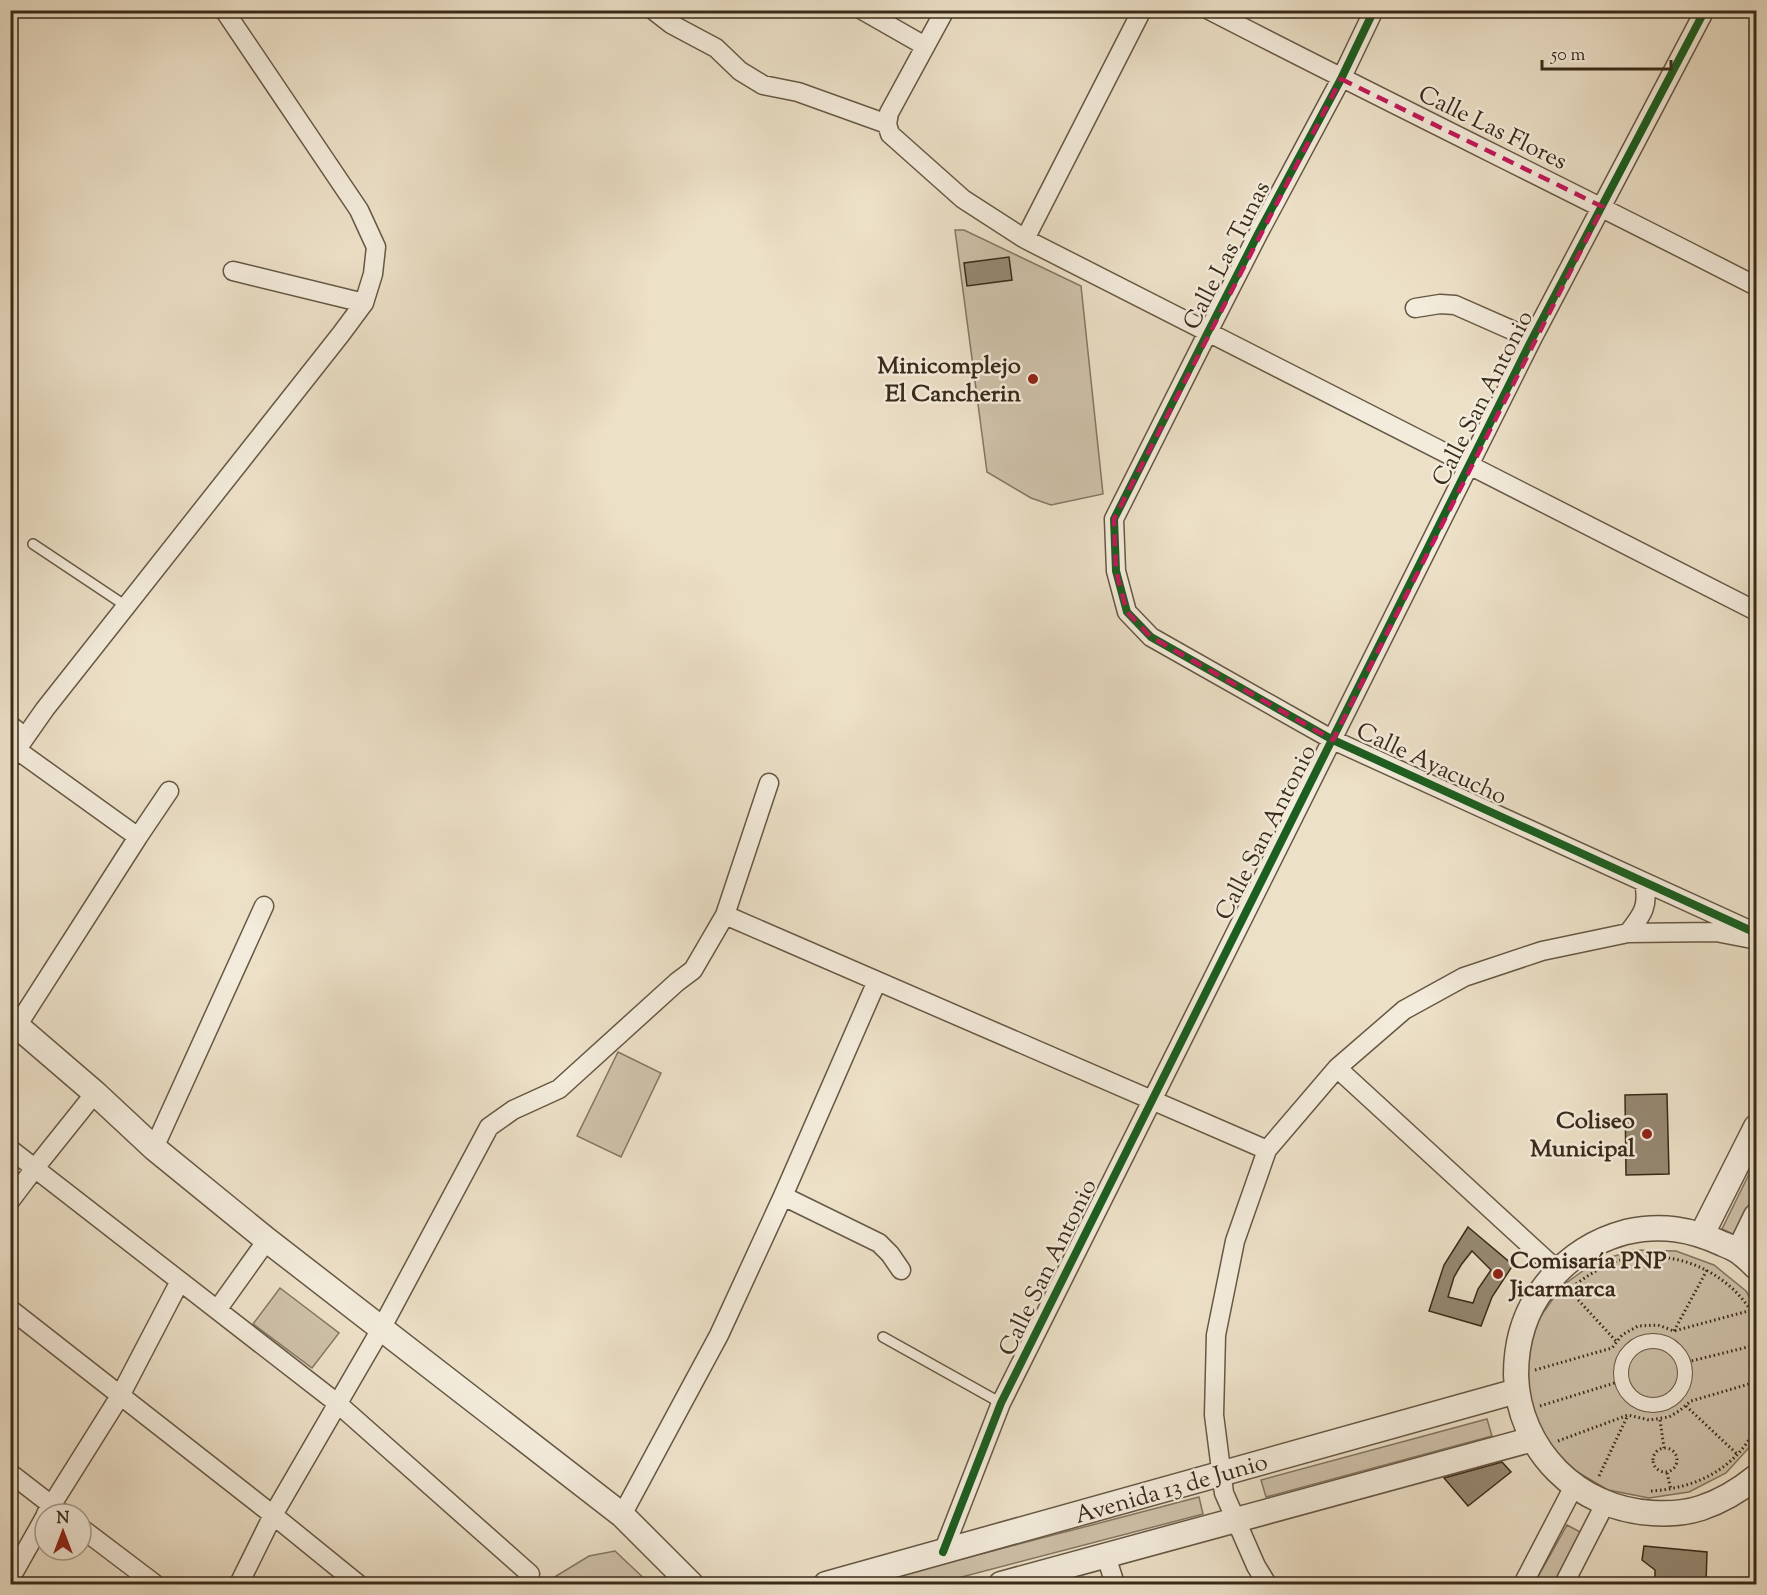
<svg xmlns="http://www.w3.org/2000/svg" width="1767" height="1595" viewBox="0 0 1767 1595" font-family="'Sorts Mill Goudy',serif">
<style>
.green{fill:#cec1a9;stroke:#847661;stroke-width:1.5}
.building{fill:#968973;stroke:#392a19;stroke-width:1.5;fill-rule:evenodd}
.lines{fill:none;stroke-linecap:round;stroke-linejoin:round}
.service-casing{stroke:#665844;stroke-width:12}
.pedestrian-casing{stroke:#665844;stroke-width:16}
.minor-casing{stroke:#665844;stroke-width:21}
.tertiary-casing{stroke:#665844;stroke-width:27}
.path{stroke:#392a19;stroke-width:3;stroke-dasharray:1.5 3;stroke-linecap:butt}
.service{stroke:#f3ebdb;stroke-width:9}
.pedestrian{stroke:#f3ebdb;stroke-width:14}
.minor{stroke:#f3ebdb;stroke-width:18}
.tertiary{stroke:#f3ebdb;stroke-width:24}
.cycleway-casing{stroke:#f3ebdb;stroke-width:11}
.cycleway{stroke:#1b5e20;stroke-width:8}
.marked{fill:none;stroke:#c2185b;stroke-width:4.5;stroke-dasharray:12 8;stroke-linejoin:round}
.poi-dot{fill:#8f2418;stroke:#f3ebdb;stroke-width:2}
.labels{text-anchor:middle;stroke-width:5;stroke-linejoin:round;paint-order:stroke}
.street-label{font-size:24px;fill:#392a19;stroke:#f3ebdb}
.poi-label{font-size:24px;font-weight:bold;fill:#392a19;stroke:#f3ebdb;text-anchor:end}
</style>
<rect width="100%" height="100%" fill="#ece0c7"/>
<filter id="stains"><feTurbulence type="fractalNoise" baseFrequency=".00333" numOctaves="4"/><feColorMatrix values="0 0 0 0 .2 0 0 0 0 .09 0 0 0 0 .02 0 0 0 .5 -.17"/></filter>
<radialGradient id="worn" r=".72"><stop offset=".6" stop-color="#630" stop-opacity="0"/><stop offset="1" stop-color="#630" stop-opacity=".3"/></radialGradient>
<path class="green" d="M 955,230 L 964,230 L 1081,286 L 1103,494 L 1051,505 L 1031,498 L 987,472 Z
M 618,1052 L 661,1073 L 621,1157 L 577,1136 Z
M 1756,1160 L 1756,1191 L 1735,1235 L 1722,1229 Z
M 1634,1250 L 1676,1251 L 1714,1265 L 1746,1291 L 1756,1308 L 1756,1440 L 1726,1473 L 1689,1492 L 1649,1498 L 1608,1490 L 1572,1469 L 1545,1439 L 1530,1401 L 1527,1360 L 1538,1320 L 1562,1286 L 1595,1262 Z
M 280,1288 L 339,1333 L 312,1368 L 253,1324 Z
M 1487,1419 L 1492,1436 L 1266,1497 L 1261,1480 Z
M 1199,1497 L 1203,1514 L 935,1584 L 866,1584 Z
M 1567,1525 L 1586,1535 L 1559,1584 L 1534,1584 Z
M 615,1551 L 650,1584 L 543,1584 L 589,1556 Z"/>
<path class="building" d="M 1009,257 L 1012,280 L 967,286 L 964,263 Z
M 1667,1094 L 1669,1174 L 1626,1175 L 1625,1095 Z
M 1468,1227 L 1513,1265 L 1492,1297 L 1481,1326 L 1429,1311 L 1444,1265 ZM 1472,1251 L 1491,1270 L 1478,1289 L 1473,1303 L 1448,1297 L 1454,1277 L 1461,1265 Z
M 1502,1462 L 1511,1472 L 1468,1506 L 1444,1478 Z
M 1644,1546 L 1707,1552 L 1706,1584 L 1655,1584 L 1655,1570 L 1642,1560 Z"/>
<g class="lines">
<g class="service-casing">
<path id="service" d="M 33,544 L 126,606
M 883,1337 L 1001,1403"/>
</g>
<g class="pedestrian-casing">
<path id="pedestrian" d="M1621 1373a32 32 0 1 1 64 0a32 32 0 1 1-64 0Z"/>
</g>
<g class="minor-casing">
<path id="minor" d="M 653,10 L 671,24 L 716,48 L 740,71 L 763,85 L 798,92 L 887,124
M 862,10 L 925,46
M 945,10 L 889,113 L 887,124 L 890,134 L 963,199 L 1025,239 L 1756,611
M 1209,10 C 1391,104 1575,193 1756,286
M 1374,10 L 1341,79 L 1258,234 L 1208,332 L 1114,519 L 1116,571 L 1127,612 L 1151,637 L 1333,740 L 1756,933
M 1025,239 L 1142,10
M 233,271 L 364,303
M 1415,308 L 1440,304 L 1455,305 L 1532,339
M 10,725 L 25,737
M 17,750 L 138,837
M 10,759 L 45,709 L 341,334 L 364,303 L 373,274 L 376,247 L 359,210 L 224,10
M 725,915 L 1267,1150
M 1628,933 C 1643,914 1649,906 1644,882
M 17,1026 L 138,837 L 169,791
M 1337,1068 L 1557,1270
M 154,1148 L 264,906
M 10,1149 L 337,1403 L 530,1574
M 783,1196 L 879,1243 L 890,1254 L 901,1270
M 10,1201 L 35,1168 L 95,1093
M 10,1309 L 273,1515 L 358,1584
M 217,1310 L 267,1240
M 10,1473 L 63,1514
M 46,1514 L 120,1396 L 180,1281
M 622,1515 L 719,1335 L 783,1196 L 877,981
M 81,1528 L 155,1584
M 943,1552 L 1001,1403 L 1532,339 L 1705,10
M 1106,1556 L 1115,1584
M 10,1579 L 45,1517
M 239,1584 L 273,1515 L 381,1329 L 489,1127 L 513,1110 L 559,1089 L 677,982 L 693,970 L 725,915 L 769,783
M 1267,1584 L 1256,1566 L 1224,1493 L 1214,1415 L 1216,1335 L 1235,1241 L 1267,1150 L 1337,1068 L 1404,1010 L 1464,977 L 1542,951 L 1628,933 L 1716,932 L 1752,939
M 1523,1584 L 1574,1486
M 1564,1584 L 1605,1504"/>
</g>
<g class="tertiary-casing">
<path id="tertiary" d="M 10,1020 L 95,1093 L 154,1148 L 267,1240 L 622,1515 L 691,1584
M 1702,1234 L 1756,1127
M 1739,1251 L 1756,1216
M 1756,1267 C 1751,1262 1745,1256 1739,1252 C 1735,1249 1728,1246 1723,1244 C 1691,1229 1661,1224 1626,1232 C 1592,1241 1566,1259 1545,1286 C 1525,1311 1516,1343 1516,1375 C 1518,1450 1578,1509 1652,1513 C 1668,1514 1686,1513 1701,1508 C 1722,1501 1740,1490 1756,1477
M 826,1584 L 1517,1391
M 1001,1584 L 1533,1439"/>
</g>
<path class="path" d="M 1576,1284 C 1590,1274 1604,1265 1621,1260 C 1674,1247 1730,1271 1756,1319
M 1569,1290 L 1616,1341
M 1674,1331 L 1707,1270
M 1683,1363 L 1756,1345
M 1535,1370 L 1612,1348 L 1622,1335 L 1638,1326 L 1658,1325 L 1674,1331 L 1752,1310
M 1540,1406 L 1621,1381
M 1686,1406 L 1737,1454
M 1660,1420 L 1664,1448
M 1558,1441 L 1628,1415 L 1649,1420 L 1669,1417 L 1679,1411 L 1691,1401 L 1756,1382
M1653 1460a12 12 0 1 1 24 0a12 12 0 1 1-24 0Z
M 1667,1473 L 1671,1490
M 1599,1476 L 1627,1417
M 1651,1491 C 1696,1488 1734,1470 1756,1428"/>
<use href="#service" class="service"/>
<use href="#pedestrian" class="pedestrian"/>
<use href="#minor" class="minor"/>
<use href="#tertiary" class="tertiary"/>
<g class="cycleway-casing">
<path id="cycleway" d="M 1374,10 L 1341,79 L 1258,234 L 1208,332 L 1114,519 L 1116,571 L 1127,612 L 1151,637 L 1333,740 L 1756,933
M 943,1552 L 1001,1403 L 1532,339 L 1705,10"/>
</g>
<use href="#cycleway" class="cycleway"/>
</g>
<path class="marked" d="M 1341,79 L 1603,207 L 1333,740 L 1151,637 L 1127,612 L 1116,571 L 1114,519 Z"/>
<g class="poi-dot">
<circle cx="1033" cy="379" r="6"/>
<circle cx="1647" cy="1134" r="6"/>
<circle cx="1498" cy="1274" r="6"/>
</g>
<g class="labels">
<g class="street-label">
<text transform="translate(1493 127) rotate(26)" y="8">Calle Las Flores</text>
<text transform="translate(1226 255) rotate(-63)" y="8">Calle Las Tunas</text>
<text transform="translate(1482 398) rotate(-63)" y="8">Calle San Antonio</text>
<text transform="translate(1432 763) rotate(25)" y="8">Calle Ayacucho</text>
<text transform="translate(1265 832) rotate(-63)" y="8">Calle San Antonio</text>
<text transform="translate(1047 1267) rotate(-64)" y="8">Calle San Antonio</text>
<text transform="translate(1171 1488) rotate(-16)" y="8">Avenida 13 de Junio</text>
</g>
<g class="poi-label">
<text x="1021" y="373">Minicomplejo<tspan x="1021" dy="28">El Cancherin</tspan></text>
<text x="1635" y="1128">Coliseo<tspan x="1635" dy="28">Municipal</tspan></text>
<text x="1510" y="1268" text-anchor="start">Comisaría PNP<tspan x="1510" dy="28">Jicarmarca</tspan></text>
</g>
</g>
<rect width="1767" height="1595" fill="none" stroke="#ece0c7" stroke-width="36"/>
<rect x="12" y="12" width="1743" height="1571" fill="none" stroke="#392a19" stroke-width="3"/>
<rect x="18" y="18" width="1731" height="1559" fill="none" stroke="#392a19" stroke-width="1.5"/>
<g transform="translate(63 1532)"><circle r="28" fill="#f3ebdb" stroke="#a99e8d" stroke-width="1.5"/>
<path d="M0-4.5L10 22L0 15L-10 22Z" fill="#8f2418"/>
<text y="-9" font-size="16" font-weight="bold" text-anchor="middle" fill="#392a19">N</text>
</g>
<path d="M1542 60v9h129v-9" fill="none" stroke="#392a19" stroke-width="3"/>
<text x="1551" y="60" font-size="18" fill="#392a19" stroke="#f3ebdb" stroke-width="4.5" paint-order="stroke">50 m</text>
<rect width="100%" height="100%" filter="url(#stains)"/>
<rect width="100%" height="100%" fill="url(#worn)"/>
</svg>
